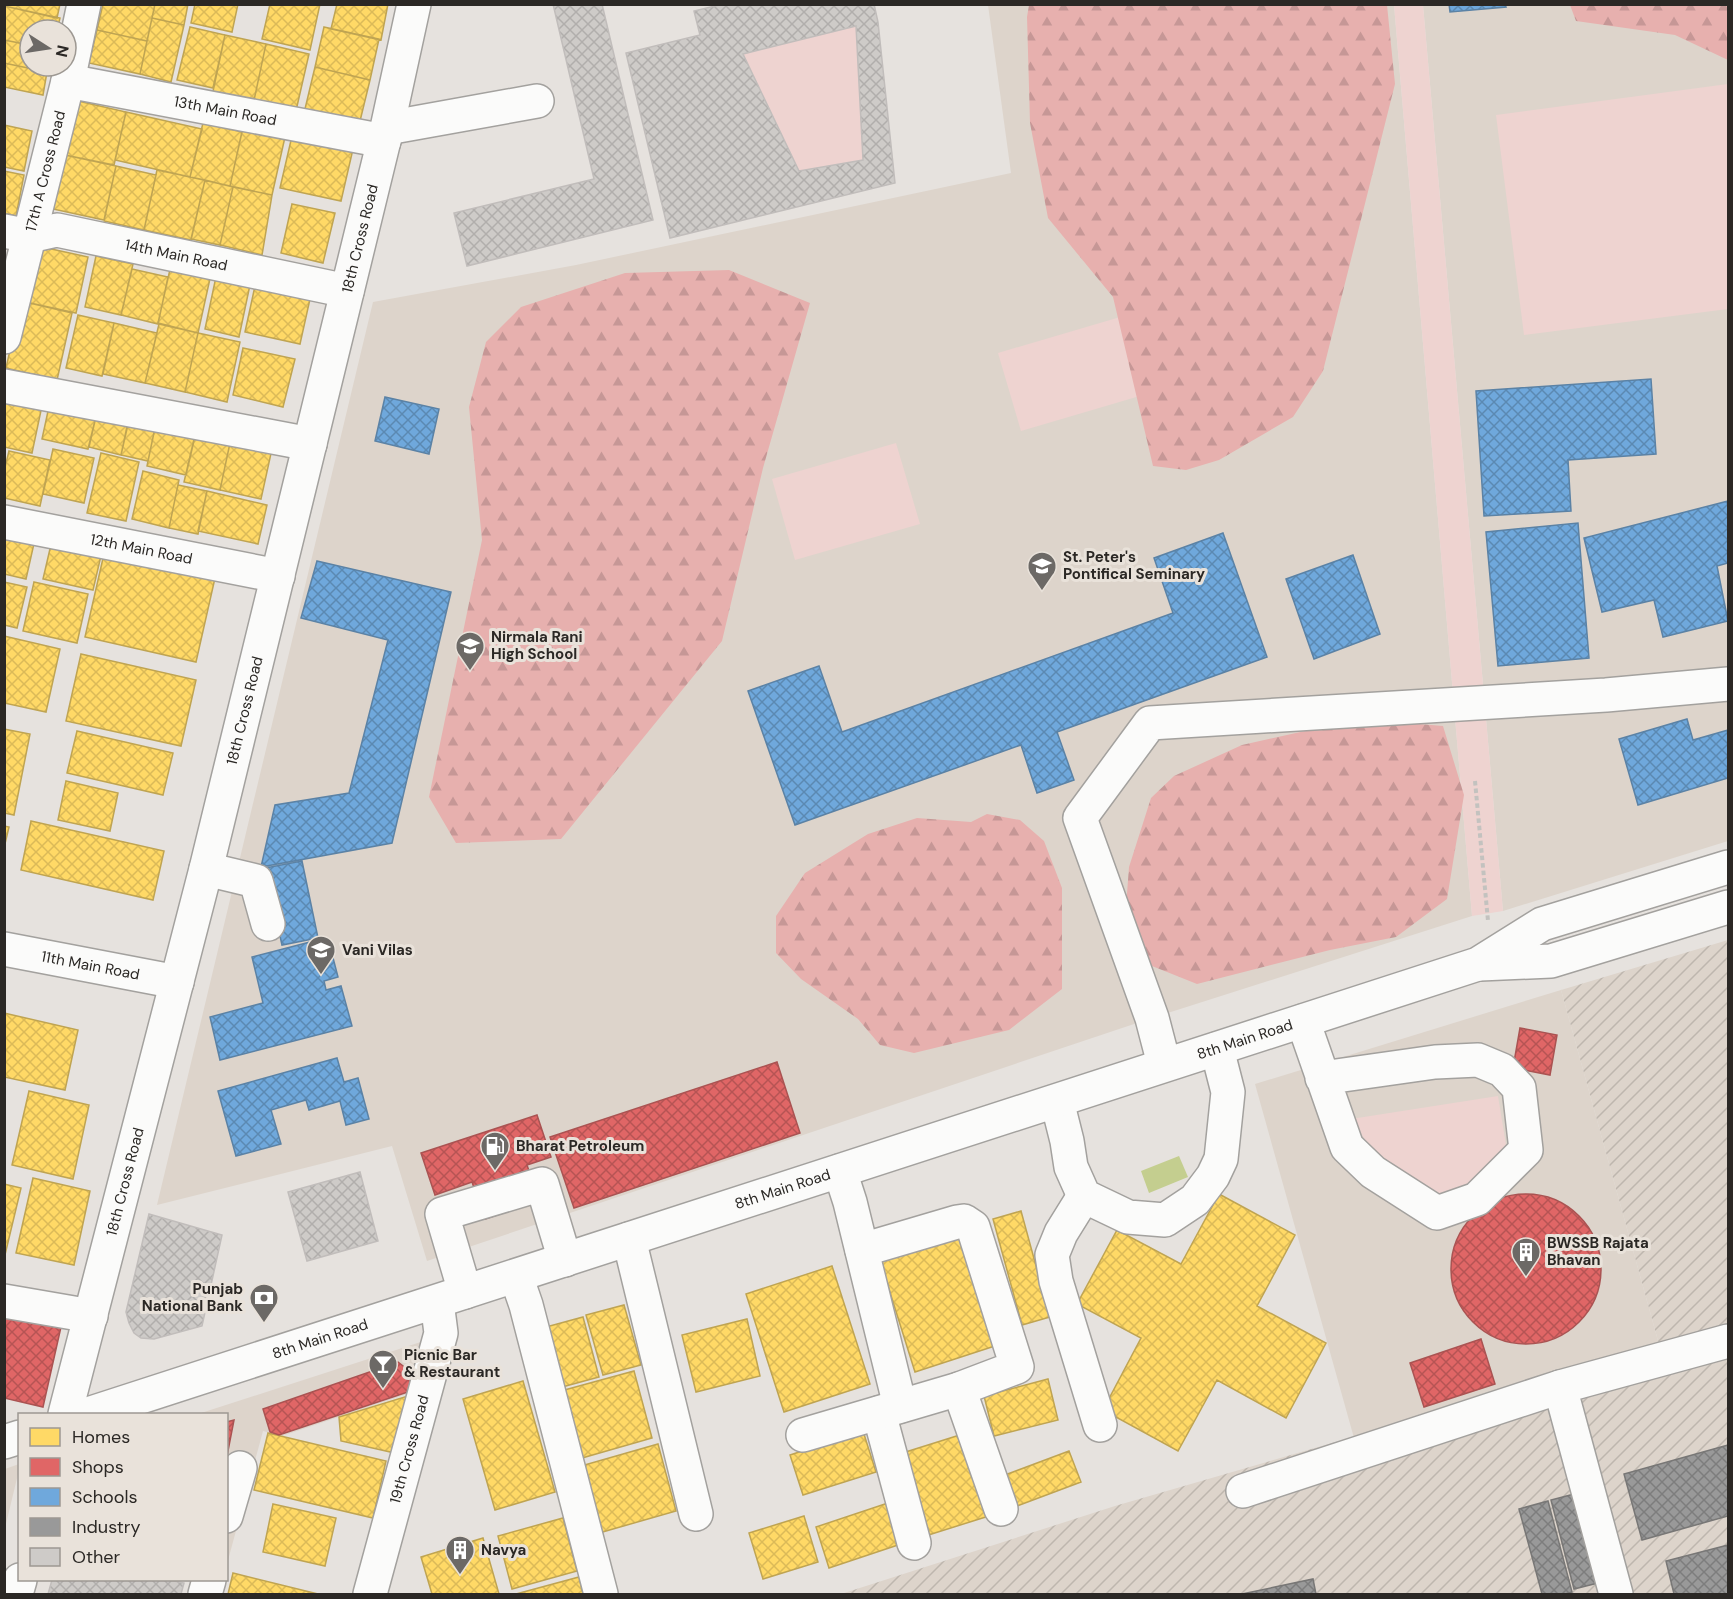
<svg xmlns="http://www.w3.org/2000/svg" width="1733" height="1599" viewBox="0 0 1733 1599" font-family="'DM Sans',sans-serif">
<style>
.built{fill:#ddd4cb}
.industrial{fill:url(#industrial-furrows)}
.green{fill:#eed3d0}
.forest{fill:url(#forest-firs)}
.water{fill:#c4ce8f}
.homes{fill:url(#homes-cross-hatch);stroke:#bfa452;stroke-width:1.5}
.shops{fill:url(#shops-cross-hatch);stroke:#aa5352;stroke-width:1.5}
.schools{fill:url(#schools-cross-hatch);stroke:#5b82a5;stroke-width:1.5}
.industry{fill:url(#industry-cross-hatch);stroke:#787776;stroke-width:1.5}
.building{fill:url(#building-cross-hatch);stroke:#c1bdbb;stroke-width:1.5;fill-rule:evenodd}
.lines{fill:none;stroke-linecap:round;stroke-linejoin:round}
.minor-casing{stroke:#a3a19e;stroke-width:36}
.major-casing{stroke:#a3a19e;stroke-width:36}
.path{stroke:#c3c2bf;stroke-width:4;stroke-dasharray:4.5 3;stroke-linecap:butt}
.minor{stroke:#fbfbfa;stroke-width:33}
.major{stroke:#fbfbfa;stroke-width:33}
.labels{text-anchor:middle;stroke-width:6;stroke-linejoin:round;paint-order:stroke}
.street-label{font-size:15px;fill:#2b2825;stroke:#e9e2da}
.poi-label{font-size:15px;font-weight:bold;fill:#2b2825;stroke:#e9e2da;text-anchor:start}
</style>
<defs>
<pattern id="industrial-furrows" width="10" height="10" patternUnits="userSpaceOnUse" patternTransform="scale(1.5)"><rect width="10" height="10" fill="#ddd4cb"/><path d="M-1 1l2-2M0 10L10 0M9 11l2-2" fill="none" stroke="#beb6ae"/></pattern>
<pattern id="forest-firs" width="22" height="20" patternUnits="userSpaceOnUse" patternTransform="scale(1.5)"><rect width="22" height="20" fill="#e7b0ae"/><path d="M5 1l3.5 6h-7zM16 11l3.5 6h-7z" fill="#c69796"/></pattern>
<pattern id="homes-cross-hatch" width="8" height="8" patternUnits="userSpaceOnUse" patternTransform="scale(1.5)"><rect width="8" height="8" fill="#ffd966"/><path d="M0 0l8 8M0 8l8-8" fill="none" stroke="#dbba58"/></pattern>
<pattern id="shops-cross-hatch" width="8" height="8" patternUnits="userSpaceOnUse" patternTransform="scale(1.5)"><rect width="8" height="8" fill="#e06666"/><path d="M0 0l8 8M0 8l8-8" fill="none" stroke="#b65454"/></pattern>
<pattern id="schools-cross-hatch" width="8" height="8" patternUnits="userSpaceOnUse" patternTransform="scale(1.5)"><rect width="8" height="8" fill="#6fa8dc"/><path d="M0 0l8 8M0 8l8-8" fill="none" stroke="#5b89b2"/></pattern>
<pattern id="industry-cross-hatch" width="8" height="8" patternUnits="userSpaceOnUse" patternTransform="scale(1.5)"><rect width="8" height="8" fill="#999"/><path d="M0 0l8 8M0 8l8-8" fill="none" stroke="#7d7d7d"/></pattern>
<pattern id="building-cross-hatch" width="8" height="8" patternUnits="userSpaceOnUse" patternTransform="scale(1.5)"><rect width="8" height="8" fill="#cecbc8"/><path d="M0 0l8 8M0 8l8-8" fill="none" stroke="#b1aeac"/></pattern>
</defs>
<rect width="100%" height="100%" fill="#e6e2de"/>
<path class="built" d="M 988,5 L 1394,5 L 1472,916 L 1152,1018 L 427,1261 L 392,1146 L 157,1205 L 373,302 L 576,265 L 1011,173 Z
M 1423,5 L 1728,5 L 1728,841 L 1503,911 Z
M 1561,990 L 1660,1348 L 1354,1438 L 1255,1084 Z
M 430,1339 L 416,1391 L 282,1436 L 263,1431 L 227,1564 L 226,1414 L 198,1414 Z
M 19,1464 L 19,1470 L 5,1528 L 5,1469 Z"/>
<path class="industrial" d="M 1728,940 L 1728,1594 L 841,1594 L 1115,1506 L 1660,1348 L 1561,990 Z"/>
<path class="green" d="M 1394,5 L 1423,5 L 1503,911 L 1472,916 Z
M 856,26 L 863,160 L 799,171 L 743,54 Z
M 1728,84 L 1728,309 L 1524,335 L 1496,115 Z
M 1127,315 L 1150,393 L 1021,431 L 998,353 Z
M 896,443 L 920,524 L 795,560 L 772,479 Z
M 1498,1096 L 1506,1145 L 1470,1187 L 1437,1196 L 1381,1163 L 1351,1119 Z"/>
<path class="forest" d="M 1029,5 L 1387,5 L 1395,84 L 1323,371 L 1293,417 L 1219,460 L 1186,470 L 1153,466 L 1113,297 L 1048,218 L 1030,123 L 1027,17 Z
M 1570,5 L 1728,5 L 1728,60 L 1675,35 L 1576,21 Z
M 729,270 L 810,303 L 763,468 L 722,641 L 561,839 L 456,843 L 429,797 L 482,540 L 469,407 L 486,342 L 521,307 L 625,273 Z
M 1359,719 L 1443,726 L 1464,795 L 1447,899 L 1396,937 L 1330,950 L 1197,984 L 1152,966 L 1125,920 L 1129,867 L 1151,798 L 1174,776 L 1242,745 Z
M 987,814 L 1020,820 L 1044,841 L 1062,888 L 1062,989 L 1009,1030 L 914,1053 L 880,1045 L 858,1019 L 801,979 L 776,953 L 776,916 L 805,873 L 868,834 L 917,818 L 971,822 Z"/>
<path class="water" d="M 1179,1156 L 1188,1177 L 1149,1193 L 1141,1171 Z"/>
<path class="homes" d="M 4,4 L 60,4 L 57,18 L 4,6 Z
M 103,4 L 155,4 L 147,41 L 97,30 Z
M 155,4 L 188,4 L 184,25 L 152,18 Z
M 195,4 L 238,4 L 232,32 L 191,23 Z
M 270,4 L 320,4 L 310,50 L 262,39 Z
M 337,4 L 388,4 L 381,40 L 331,29 Z
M 4,6 L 60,18 L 57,30 L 30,30 L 30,45 L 4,40 Z
M 152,18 L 184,25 L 171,82 L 140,74 Z
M 190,27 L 225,35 L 213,88 L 177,80 Z
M 324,27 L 379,39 L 370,80 L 315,67 Z
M 97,30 L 147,41 L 140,74 L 89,63 Z
M 225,35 L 266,44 L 253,105 L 212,96 Z
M 4,40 L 30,45 L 30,66 L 49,66 L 47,72 L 4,63 Z
M 266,44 L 309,54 L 295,115 L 253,105 Z
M 4,63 L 47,72 L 43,95 L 4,87 Z
M 315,67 L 370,80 L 360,121 L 305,109 Z
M 78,101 L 126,112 L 114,165 L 65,155 Z
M 126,112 L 202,129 L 190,177 L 115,160 Z
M 203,123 L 242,132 L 230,186 L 190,177 Z
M 4,125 L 32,131 L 24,171 L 4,167 Z
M 243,127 L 285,137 L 272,195 L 230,186 Z
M 292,136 L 353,149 L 341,201 L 280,188 Z
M 65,155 L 116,166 L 104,220 L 53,209 Z
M 116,166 L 156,175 L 144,230 L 104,221 Z
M 157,170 L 205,180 L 191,240 L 144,230 Z
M 4,171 L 24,175 L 16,216 L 4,213 Z
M 205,180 L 233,187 L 220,245 L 191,239 Z
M 233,187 L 272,195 L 262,255 L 220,245 Z
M 292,204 L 335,213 L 323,263 L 281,253 Z
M 33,245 L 88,257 L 76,313 L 21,301 Z
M 96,256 L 133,264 L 121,315 L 85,307 Z
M 171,265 L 211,274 L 198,333 L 158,323 Z
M 132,269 L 168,277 L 158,324 L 121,315 Z
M 217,272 L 251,280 L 239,337 L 205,329 Z
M 255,286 L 310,299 L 300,344 L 245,332 Z
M 21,301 L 72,313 L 57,380 L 6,368 Z
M 78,315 L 114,323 L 102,376 L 66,368 Z
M 114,323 L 157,333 L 145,383 L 103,374 Z
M 159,324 L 198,333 L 185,392 L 145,383 Z
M 198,333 L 240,342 L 227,402 L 185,392 Z
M 243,348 L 295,359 L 283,407 L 233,395 Z
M 4,392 L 43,401 L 32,453 L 4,447 Z
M 50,402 L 97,412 L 88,449 L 42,439 Z
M 97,412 L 129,420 L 121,455 L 89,447 Z
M 129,417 L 156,423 L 148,461 L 121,455 Z
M 156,423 L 196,432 L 186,475 L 147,466 Z
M 195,435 L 230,443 L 220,490 L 184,482 Z
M 230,443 L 272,449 L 261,499 L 220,490 Z
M 53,449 L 94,458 L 84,503 L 43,494 Z
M 9,451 L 50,460 L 40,506 L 4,498 L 4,471 Z
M 101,453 L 139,462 L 126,521 L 87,513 Z
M 143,471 L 179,480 L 169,528 L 132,519 Z
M 178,485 L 207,491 L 198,534 L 169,528 Z
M 207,491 L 267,505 L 258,544 L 198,531 Z
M 4,532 L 35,539 L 26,579 L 4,574 Z
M 53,536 L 103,547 L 93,590 L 43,579 Z
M 104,554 L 215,578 L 196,662 L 85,637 Z
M 4,582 L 27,587 L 17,628 L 4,625 Z
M 34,582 L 88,594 L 77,643 L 23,631 Z
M 4,636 L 60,649 L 46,712 L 4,703 Z
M 81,654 L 196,680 L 181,746 L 66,721 Z
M 4,729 L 30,734 L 14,815 L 4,813 Z
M 77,731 L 173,753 L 163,795 L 67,773 Z
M 66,781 L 118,793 L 110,831 L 58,820 Z
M 31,821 L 164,851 L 153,900 L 21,870 Z
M 4,826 L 9,827 L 4,848 Z
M 4,1013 L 78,1030 L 65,1090 L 4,1077 Z
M 29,1091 L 89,1105 L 73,1179 L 12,1165 Z
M 33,1178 L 90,1191 L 74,1265 L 16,1253 Z
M 4,1184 L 21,1188 L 4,1259 Z
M 1219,1194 L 1295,1235 L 1257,1306 L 1326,1343 L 1286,1418 L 1217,1380 L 1178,1451 L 1103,1410 L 1141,1338 L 1077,1304 L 1117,1230 L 1181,1264 Z
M 1021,1211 L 1050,1317 L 1022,1325 L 993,1219 Z
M 964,1226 L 1001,1344 L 915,1372 L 878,1254 Z
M 832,1266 L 870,1384 L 784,1412 L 746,1294 Z
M 624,1305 L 641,1365 L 603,1375 L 586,1315 Z
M 583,1317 L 599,1377 L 562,1387 L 546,1327 Z
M 747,1319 L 760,1376 L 696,1392 L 682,1335 Z
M 634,1371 L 652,1438 L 575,1460 L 557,1392 Z
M 1048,1379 L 1058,1420 L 994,1436 L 984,1396 Z
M 523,1381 L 555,1492 L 495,1510 L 463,1399 Z
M 411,1395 L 395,1453 L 341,1441 L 339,1417 Z
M 863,1431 L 876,1472 L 803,1495 L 790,1455 Z
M 268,1433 L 386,1461 L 373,1518 L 254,1490 Z
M 963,1434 L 989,1516 L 922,1537 L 896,1455 Z
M 658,1444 L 676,1511 L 599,1533 L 581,1466 Z
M 1069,1451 L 1081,1482 L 1017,1506 L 1005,1475 Z
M 888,1503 L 901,1544 L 829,1568 L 816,1527 Z
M 273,1504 L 336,1518 L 325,1566 L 263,1552 Z
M 804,1516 L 818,1562 L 763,1579 L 749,1533 Z
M 563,1518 L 577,1571 L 512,1589 L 498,1536 Z
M 483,1538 L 499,1594 L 429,1594 L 432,1594 L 421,1557 Z
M 233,1573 L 318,1594 L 228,1594 Z
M 579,1577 L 583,1594 L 516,1594 Z"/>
<path class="shops" d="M 1520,1028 L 1557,1035 L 1550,1075 L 1513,1068 Z
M 777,1062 L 800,1133 L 574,1208 L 550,1137 Z
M 537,1115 L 551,1157 L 527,1165 L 539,1201 L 485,1219 L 472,1182 L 435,1195 L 421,1153 Z
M1451 1269a75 75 0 1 1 150 0a75 75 0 1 1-150 0Z
M 4,1305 L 63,1318 L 43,1407 L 4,1398 Z
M 1481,1339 L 1495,1384 L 1424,1407 L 1410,1363 Z
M 398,1362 L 416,1376 L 411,1391 L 279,1435 L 270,1432 L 263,1409 Z
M 234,1420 L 227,1456 L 226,1456 L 226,1422 Z"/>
<path class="schools" d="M 1449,4 L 1505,4 L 1506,7 L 1450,12 Z
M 1651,379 L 1656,454 L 1568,460 L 1571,511 L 1484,516 L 1476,391 Z
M 385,397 L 439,409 L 429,454 L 375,441 Z
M 1728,501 L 1728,563 L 1717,566 L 1728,621 L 1663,637 L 1654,600 L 1602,612 L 1584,538 Z
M 1578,523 L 1589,658 L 1498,666 L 1486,532 Z
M 1223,533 L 1267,657 L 1057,732 L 1074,780 L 1037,793 L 1021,745 L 795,825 L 748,691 L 819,666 L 842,732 L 1173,613 L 1154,558 Z
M 1353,555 L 1380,634 L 1314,659 L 1286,579 Z
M 317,561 L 451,592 L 392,843 L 261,867 L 275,805 L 349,793 L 388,640 L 301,618 Z
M 1687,719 L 1693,740 L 1728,730 L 1728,778 L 1638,805 L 1619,739 Z
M 302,861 L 318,938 L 282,945 L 265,868 Z
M 314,941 L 318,958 L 332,954 L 338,977 L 324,981 L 326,990 L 341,986 L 352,1026 L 220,1060 L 210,1017 L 263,1003 L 252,957 Z
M 337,1058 L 344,1082 L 358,1078 L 369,1119 L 346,1125 L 340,1101 L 309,1110 L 306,1100 L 271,1110 L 281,1144 L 236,1156 L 218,1091 Z"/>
<path class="industry" d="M 1728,1445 L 1728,1516 L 1642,1540 L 1624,1474 Z
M 1582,1492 L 1606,1581 L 1574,1589 L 1551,1500 Z
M 1548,1501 L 1572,1592 L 1565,1594 L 1542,1594 L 1519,1509 Z
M 1728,1545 L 1728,1594 L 1674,1594 L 1666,1561 Z
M 1313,1579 L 1316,1594 L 1242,1594 Z"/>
<path class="building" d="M 553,4 L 602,4 L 653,220 L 467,266 L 454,213 L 594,179 Z
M 723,4 L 874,4 L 878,22 L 895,183 L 670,238 L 626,53 L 700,35 L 694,11 ZM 856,26 L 863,160 L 799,171 L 743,54 Z
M 360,1172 L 378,1241 L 307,1261 L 288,1192 Z
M 149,1214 L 222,1235 L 202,1326 L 154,1339 L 141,1338 L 134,1333 L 129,1323 L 126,1312 Z
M 52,1580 L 169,1580 L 184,1583 L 181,1594 L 48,1594 Z"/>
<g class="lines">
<g class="minor-casing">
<g id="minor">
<path id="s1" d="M 68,81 L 384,141"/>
<path d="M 387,128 L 537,101"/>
<path id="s2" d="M 4,231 L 30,236 L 57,230 L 347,291"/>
<path id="s3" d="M 4,337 L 68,81 L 84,4"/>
<path d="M 4,386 L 310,444"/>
<path id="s4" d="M 4,522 L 278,576"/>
<path d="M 206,869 L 256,881 L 268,924"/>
<path id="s5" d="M 4,949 L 177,982"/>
<path d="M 1303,1021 L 1347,1147 L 1373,1172 L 1437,1213 L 1477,1199 L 1526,1150 L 1519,1088 L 1502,1070 L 1478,1060 L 1435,1062 L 1322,1078"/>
<path d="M 1164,1064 L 1152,1018 L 1080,818 L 1150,723 L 1606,695 L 1728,684"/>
<path d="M 1057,1101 L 1067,1141 L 1071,1167 L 1084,1196 L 1128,1217 L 1165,1220 L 1195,1200 L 1213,1176 L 1221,1159 L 1228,1092 L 1217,1049"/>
<path d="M 840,1171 L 850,1202 L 900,1406"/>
<path d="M 1084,1196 L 1061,1233 L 1052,1255 L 1056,1281 L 1100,1425"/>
<path d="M 629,1239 L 696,1514"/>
<path d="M 516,1276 L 526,1305 L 601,1594"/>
<path d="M 465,1292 L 442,1214 L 542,1184 L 565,1260"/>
<path d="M 4,1301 L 91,1316"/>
<path d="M 959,1389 L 1001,1509"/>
<path d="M 879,1413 L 914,1543"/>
<path id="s6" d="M 65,1414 L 206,869 L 387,128 L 414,4"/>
<path d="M 803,1435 L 959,1389 L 1017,1367 L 973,1227 L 964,1221 L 957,1222 L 862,1250"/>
<path d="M 1243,1491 L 1560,1387"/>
<path d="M 226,1516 L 240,1468"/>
<path d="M 205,1594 L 209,1580"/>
<path id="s7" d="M 370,1594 L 441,1333 L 437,1302"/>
<path d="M 1616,1594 L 1560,1387 L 1728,1341"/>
</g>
</g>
<g class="major-casing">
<g id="major">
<path d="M 1480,964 L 1551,961 L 1728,907"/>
<path id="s8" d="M 88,1414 L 1478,964 L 1542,924 L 1728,867"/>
<path d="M 4,1442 L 20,1437"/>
<path d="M 16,1594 L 20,1580"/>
</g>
</g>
<path class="path" d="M 1475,781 L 1488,921"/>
<use href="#minor" class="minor"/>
<use href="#major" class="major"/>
</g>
<defs>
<g id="university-pin" transform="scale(1.5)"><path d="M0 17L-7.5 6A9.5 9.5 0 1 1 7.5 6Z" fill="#6c6966" stroke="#e9e2da"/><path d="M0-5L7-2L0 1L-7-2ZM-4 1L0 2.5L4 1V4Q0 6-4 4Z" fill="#fff"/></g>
<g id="school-pin" transform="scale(1.5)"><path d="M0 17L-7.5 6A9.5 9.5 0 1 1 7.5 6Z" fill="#6c6966" stroke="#e9e2da"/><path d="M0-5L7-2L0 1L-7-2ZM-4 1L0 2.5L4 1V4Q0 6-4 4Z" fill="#fff"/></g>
<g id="fuel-pin" transform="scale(1.5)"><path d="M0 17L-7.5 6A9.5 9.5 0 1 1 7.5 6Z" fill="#6c6966" stroke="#e9e2da"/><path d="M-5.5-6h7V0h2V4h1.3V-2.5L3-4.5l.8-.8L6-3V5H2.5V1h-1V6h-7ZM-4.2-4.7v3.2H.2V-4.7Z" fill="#fff"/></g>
<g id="building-pin" transform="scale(1.5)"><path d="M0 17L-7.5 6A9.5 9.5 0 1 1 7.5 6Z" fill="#6c6966" stroke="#e9e2da"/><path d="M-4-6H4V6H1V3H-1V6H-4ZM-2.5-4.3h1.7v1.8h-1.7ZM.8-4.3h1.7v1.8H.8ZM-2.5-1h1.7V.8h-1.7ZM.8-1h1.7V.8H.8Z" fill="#fff"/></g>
<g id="bank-pin" transform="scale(1.5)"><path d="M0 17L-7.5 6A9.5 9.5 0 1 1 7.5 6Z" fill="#6c6966" stroke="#e9e2da"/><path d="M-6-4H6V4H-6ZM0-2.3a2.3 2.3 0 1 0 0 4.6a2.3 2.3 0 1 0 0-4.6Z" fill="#fff"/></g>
<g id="bar-pin" transform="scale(1.5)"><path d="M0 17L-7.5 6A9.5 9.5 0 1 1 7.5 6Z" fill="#6c6966" stroke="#e9e2da"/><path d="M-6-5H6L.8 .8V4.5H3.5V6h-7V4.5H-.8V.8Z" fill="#fff"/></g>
</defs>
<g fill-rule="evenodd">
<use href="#university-pin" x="1042" y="566"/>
<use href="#school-pin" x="470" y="646"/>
<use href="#school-pin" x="321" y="950"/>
<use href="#fuel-pin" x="495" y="1146"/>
<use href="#building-pin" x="1526" y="1252"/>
<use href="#bank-pin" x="264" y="1298"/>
<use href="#bar-pin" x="383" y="1364"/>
<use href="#building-pin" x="460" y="1550"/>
</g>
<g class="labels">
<g class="street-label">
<text dy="5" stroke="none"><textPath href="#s1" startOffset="160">13th Main Road</textPath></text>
<text dy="5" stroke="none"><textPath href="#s3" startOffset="171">17th A Cross Road</textPath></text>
<text dy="5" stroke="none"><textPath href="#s6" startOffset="1212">18th Cross Road</textPath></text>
<text dy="5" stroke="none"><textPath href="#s2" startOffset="176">14th Main Road</textPath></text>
<text dy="5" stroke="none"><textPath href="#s4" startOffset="140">12th Main Road</textPath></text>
<text dy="5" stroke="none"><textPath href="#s6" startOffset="726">18th Cross Road</textPath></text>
<text dy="5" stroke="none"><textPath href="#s5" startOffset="88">11th Main Road</textPath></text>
<text dy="5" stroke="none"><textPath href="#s8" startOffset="1216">8th Main Road</textPath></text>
<text dy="5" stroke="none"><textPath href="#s6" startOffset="240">18th Cross Road</textPath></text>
<text dy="5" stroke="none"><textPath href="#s8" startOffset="730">8th Main Road</textPath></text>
<text dy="5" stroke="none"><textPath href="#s8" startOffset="244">8th Main Road</textPath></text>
<text dy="5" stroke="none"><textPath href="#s7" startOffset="150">19th Cross Road</textPath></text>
</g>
<g class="poi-label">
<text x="1063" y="562">St. Peter's<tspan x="1063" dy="17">Pontifical Seminary</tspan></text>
<text x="491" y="642">Nirmala Rani<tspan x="491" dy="17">High School</tspan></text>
<text x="342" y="955">Vani Vilas</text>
<text x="516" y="1151">Bharat Petroleum</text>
<text x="1547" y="1248">BWSSB Rajata<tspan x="1547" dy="17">Bhavan</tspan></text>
<text x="243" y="1294" text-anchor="end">Punjab<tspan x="243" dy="17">National Bank</tspan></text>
<text x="404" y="1360">Picnic Bar<tspan x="404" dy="17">&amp; Restaurant</tspan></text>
<text x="481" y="1555">Navya</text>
</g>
</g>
<rect width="1733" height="1599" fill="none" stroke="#2b2825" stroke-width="12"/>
<rect x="18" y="1413" width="210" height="168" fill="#e9e2da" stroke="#9d9892" stroke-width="1.5"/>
<rect x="30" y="1428" width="30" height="18" fill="#ffd966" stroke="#9d9892" stroke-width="1.5"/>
<text x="72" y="1443" font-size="18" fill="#2b2825">Homes</text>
<rect x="30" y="1458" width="30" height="18" fill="#e06666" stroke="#9d9892" stroke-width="1.5"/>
<text x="72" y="1473" font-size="18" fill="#2b2825">Shops</text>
<rect x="30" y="1488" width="30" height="18" fill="#6fa8dc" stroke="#9d9892" stroke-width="1.5"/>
<text x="72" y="1503" font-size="18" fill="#2b2825">Schools</text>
<rect x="30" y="1518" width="30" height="18" fill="#999999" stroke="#9d9892" stroke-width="1.5"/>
<text x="72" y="1533" font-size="18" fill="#2b2825">Industry</text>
<rect x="30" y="1548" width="30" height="18" fill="#cecbc8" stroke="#9d9892" stroke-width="1.5"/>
<text x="72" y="1563" font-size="18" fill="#2b2825">Other</text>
<g transform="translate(48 48) rotate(102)"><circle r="28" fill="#e9e2da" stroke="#9d9892" stroke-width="1.5"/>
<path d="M0-4.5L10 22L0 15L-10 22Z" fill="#6c6966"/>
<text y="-9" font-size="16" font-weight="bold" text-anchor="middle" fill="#2b2825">N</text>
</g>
</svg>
